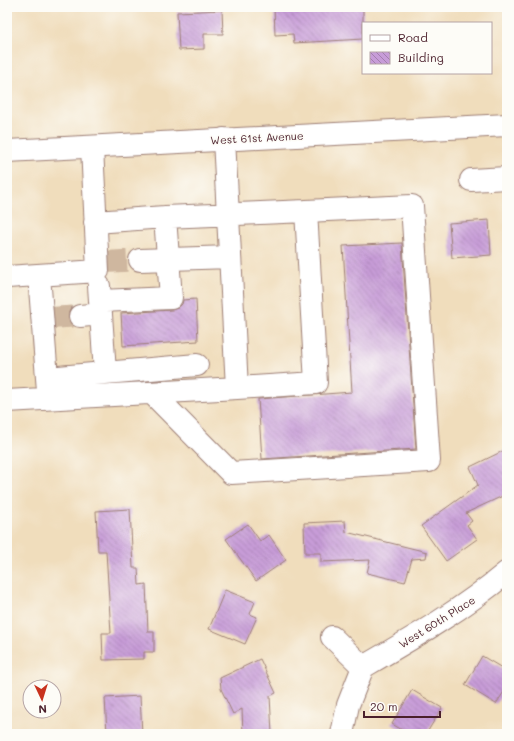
<svg xmlns="http://www.w3.org/2000/svg" width="514" height="741" viewBox="0 0 514 741" font-family="Mali,sans-serif">
<style>
.building{fill:url(#building-back-hatch)}
.lines{fill:none;stroke-linecap:round;stroke-linejoin:round}
.minor-tunnel{stroke:#cfb79f;stroke-width:22;stroke-dasharray:22 11;stroke-linecap:butt}
.minor-casing{stroke:#9d7e74;stroke-width:24}
.major-casing{stroke:#9d7e74;stroke-width:24}
.minor{stroke:#fff;stroke-width:22}
.major{stroke:#fff;stroke-width:22}
.labels{text-anchor:middle;stroke-width:3;stroke-linejoin:round;paint-order:stroke}
.street-label{font-size:11px;fill:#4a1f2b;stroke:#fdfcf7}
</style>
<defs>
<pattern id="building-back-hatch" width="6" height="6" patternUnits="userSpaceOnUse"><rect width="6" height="6" fill="#c79cd8"/><path d="M-1 5l2 2M0 0l6 6M5-1l2 2" fill="none" stroke="#a47faf"/></pattern>
</defs>
<rect width="100%" height="100%" fill="#fdfcf7"/>
<filter id="ink" filterUnits="userSpaceOnUse"><feTurbulence type="fractalNoise" baseFrequency=".025" numOctaves="2"/><feDisplacementMap in="SourceGraphic" scale="8" xChannelSelector="R" yChannelSelector="G"/><feConvolveMatrix kernelMatrix="1 2 1 2 8 2 1 2 1" color-interpolation-filters="sRGB"/></filter>
<filter id="wash" filterUnits="userSpaceOnUse"><feTurbulence type="fractalNoise" baseFrequency=".012" numOctaves="4" result="noise"/><feDisplacementMap in="SourceGraphic" scale="16" xChannelSelector="R" yChannelSelector="G"/><feGaussianBlur stdDeviation="0.9" result="paint"/><feColorMatrix in="noise" values="0 0 0 0 0 0 0 0 0 0 0 0 0 0 0 0 0 1.4 0 .05"/><feComposite in="paint" operator="in"/></filter>
<g filter="url(#wash)">
<rect width="100%" height="100%" fill="#f0ddbc"/>
<g id="blocks">
<path class="building" d="M 274,7 L 363,7 L 363,39 L 294,43 L 293,34 L 275,35 Z
M 222,10 L 223,34 L 204,34 L 204,49 L 179,50 L 177,12 Z
M 489,220 L 491,255 L 452,258 L 449,223 Z
M 402,243 L 416,449 L 262,459 L 258,399 L 352,392 L 343,246 Z
M 196,299 L 198,341 L 123,346 L 121,313 L 172,310 L 178,308 L 182,304 L 183,300 Z
M 507,449 L 507,494 L 466,513 L 472,521 L 467,525 L 477,539 L 446,561 L 421,526 L 478,485 L 470,467 Z
M 130,509 L 133,568 L 138,568 L 139,585 L 146,584 L 148,632 L 154,632 L 154,652 L 144,652 L 144,659 L 103,660 L 102,633 L 111,633 L 106,551 L 98,551 L 96,511 Z
M 345,521 L 346,532 L 427,552 L 426,558 L 412,559 L 405,582 L 367,573 L 370,560 L 321,562 L 321,553 L 305,553 L 304,523 Z
M 248,524 L 260,541 L 269,535 L 286,560 L 256,581 L 226,539 Z
M 225,590 L 255,602 L 250,614 L 257,617 L 245,644 L 209,629 Z
M 482,656 L 507,671 L 507,687 L 496,704 L 465,685 Z
M 260,659 L 276,693 L 270,696 L 272,734 L 243,734 L 242,709 L 233,714 L 221,689 L 220,678 Z
M 412,690 L 442,708 L 426,734 L 409,734 L 392,724 Z
M 140,696 L 142,734 L 107,734 L 105,698 Z"/>
</g>
</g>
<g filter="url(#ink)">
<use href="#blocks" fill-opacity="0" stroke="#9d7e74" stroke-width="1"/>
<g class="lines">
<path class="minor-tunnel" d="M 105,262 L 140,260
M 51,318 L 80,316"/>
<g class="minor-casing">
<path id="minor" d="M 471,180 L 507,178
M 95,222 L 165,217 L 306,211 L 316,383 L 237,388
M 140,260 L 230,257
M 39,275 L 48,391
M 7,277 L 98,271 L 92,147
M 99,286 L 105,372
M 100,301 L 171,298 L 165,217
M 80,316 L 101,314
M 47,378 L 197,365
M 152,393 L 231,473 L 429,461 L 412,206 L 306,211
M 7,401 L 237,388 L 224,139
M 332,637 L 363,667
M 363,667 C 413,638 462,610 507,572
M 342,734 L 348,705 L 363,667"/>
</g>
<g class="major-casing">
<path id="major" d="M 7,151 L 507,125"/>
</g>
<use href="#minor" class="minor"/>
<use href="#major" class="major"/>
</g>
</g>
<g class="labels">
<g class="street-label">
<text transform="translate(257 138) rotate(-3)" y="4">West 61st Avenue</text>
<text transform="translate(437 622) rotate(-32)" y="4">West 60th Place</text>
</g>
</g>
<rect width="514" height="741" fill="none" stroke="#fdfcf7" stroke-width="24"/>
<rect x="362" y="22" width="130" height="52" fill="#fdfcf7" stroke="#b5a4a5"/>
<rect x="370" y="35" width="20" height="6" fill="#ffffff" stroke="#b5a4a5"/>
<text x="398" y="42" font-size="12" fill="#4a1f2b">Road</text>
<rect x="370" y="52" width="20" height="12" fill="url(#building-back-hatch)" stroke="#b5a4a5"/>
<text x="398" y="62" font-size="12" fill="#4a1f2b">Building</text>
<g transform="translate(42 699) rotate(176)"><circle r="19" fill="#fdfcf7" stroke="#b5a4a5"/>
<path d="M0-3L7 15L0 10L-7 15Z" fill="#c8321e"/>
<text y="-6" font-size="11" font-weight="bold" text-anchor="middle" fill="#4a1f2b">N</text>
</g>
<path d="M364 711v6h76v-6" fill="none" stroke="#4a1f2b" stroke-width="2"/>
<text x="370" y="711" font-size="12" fill="#4a1f2b" stroke="#fdfcf7" stroke-width="3" paint-order="stroke">20 m</text>
</svg>
